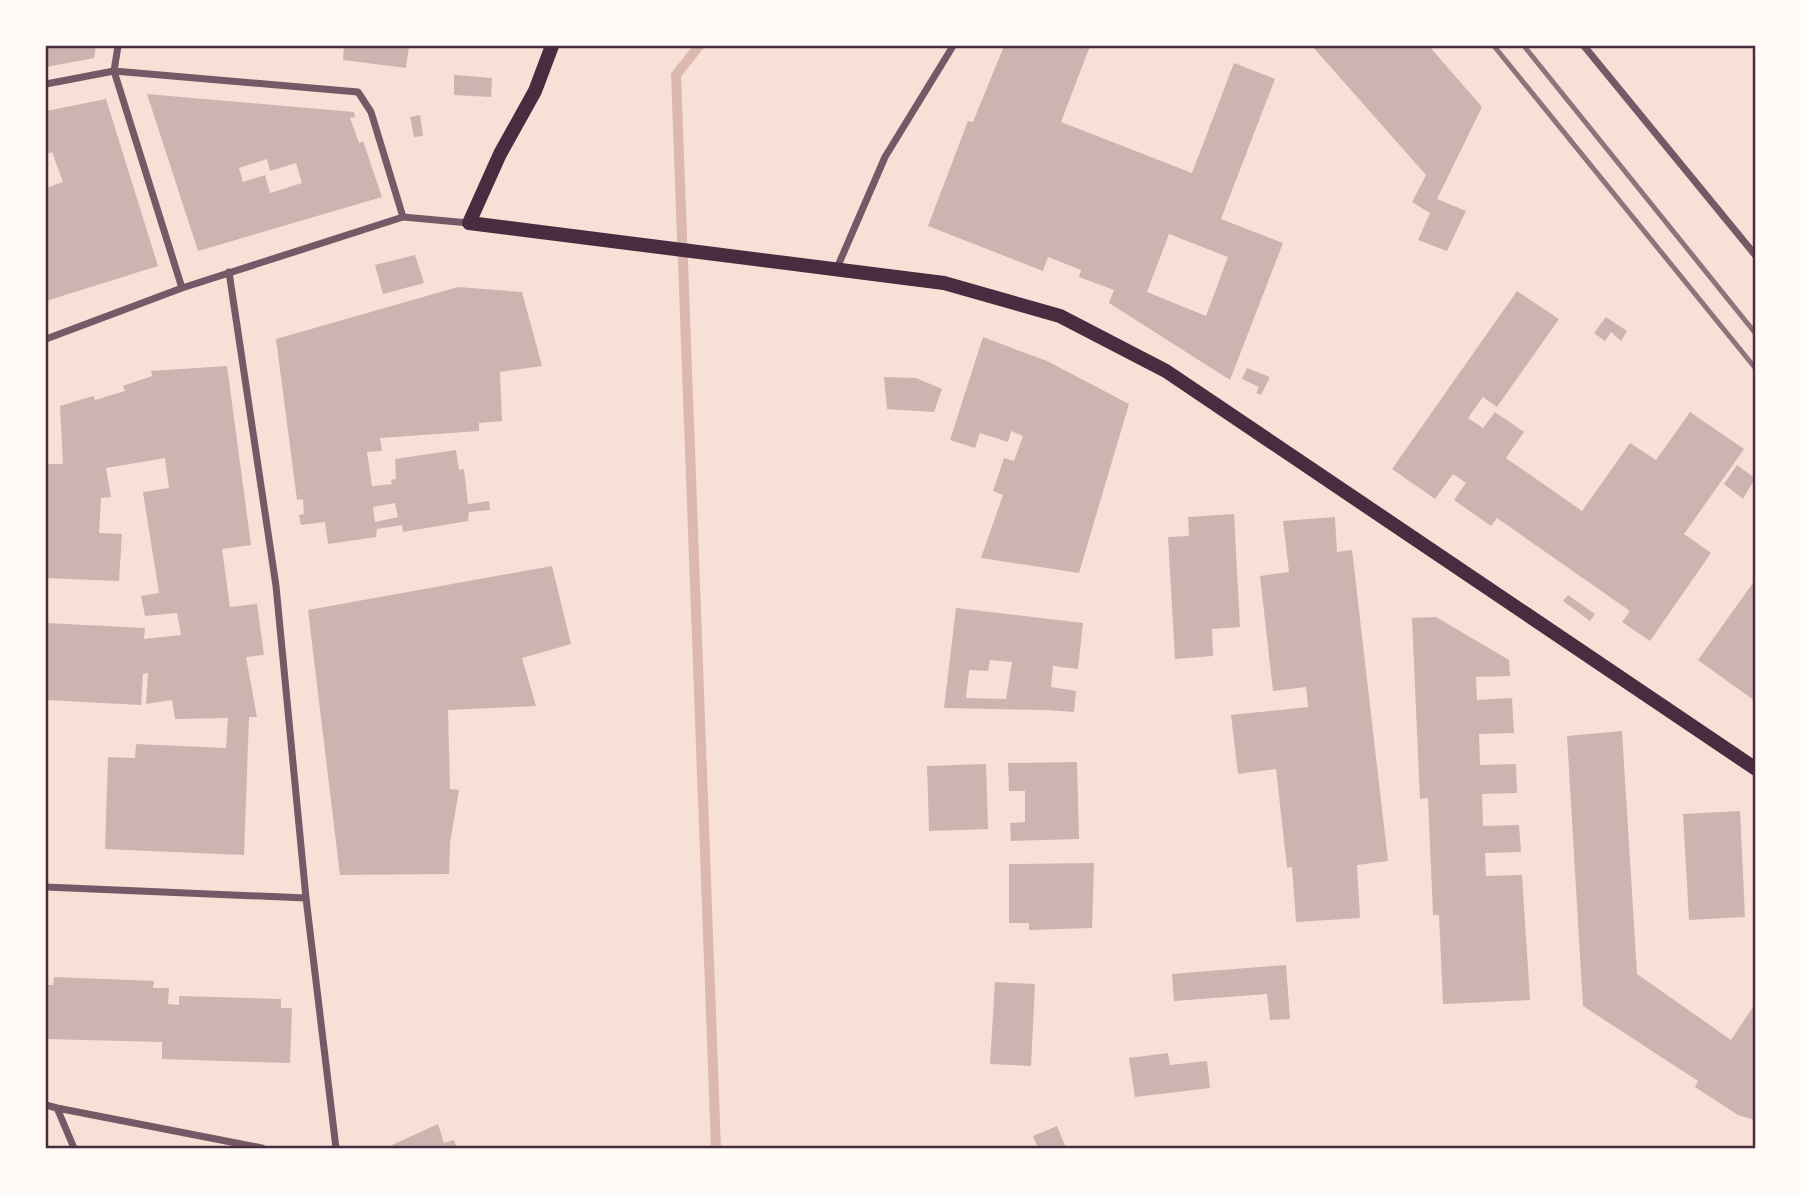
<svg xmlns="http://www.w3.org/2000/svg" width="1801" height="1194" viewBox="0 0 1801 1194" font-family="'DejaVu Sans',sans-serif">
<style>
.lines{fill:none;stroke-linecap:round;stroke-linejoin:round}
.stream{stroke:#dcb8b0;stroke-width:10}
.building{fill:#ccb4b1;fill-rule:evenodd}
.minor{stroke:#755966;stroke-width:7}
.secondary{stroke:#4a2c40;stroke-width:14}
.rail{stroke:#8f747c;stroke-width:5}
.neatline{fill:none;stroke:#4a2c40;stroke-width:2.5}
</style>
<rect width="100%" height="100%" fill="#f7e1d7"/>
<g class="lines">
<path class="stream" d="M 699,46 L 676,75 L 716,1148"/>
</g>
<path class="building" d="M 46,46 L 96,46 L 94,58 L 46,67 Z
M 344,46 L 409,46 L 406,68 L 343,60 Z
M 1004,46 L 1090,46 L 1061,122 L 1192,173 L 1234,63 L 1275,79 L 1221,219 L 1283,243 L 1230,380 L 1109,303 L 1114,290 L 1079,277 L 1081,270 L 1048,257 L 1043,271 L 928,226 L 968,121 L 973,122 ZM 1169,234 L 1228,257 L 1206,316 L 1147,292 Z
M 1312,46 L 1429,46 L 1482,107 L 1437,199 L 1466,211 L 1447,251 L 1418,240 L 1430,213 L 1412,202 L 1426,175 Z
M 454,75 L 492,78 L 491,97 L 454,95 Z
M 147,94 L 354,112 L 355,117 L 350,118 L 359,143 L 363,141 L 382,197 L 198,251 ZM 267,159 L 270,171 L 296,163 L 302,183 L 270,193 L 265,175 L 243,182 L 239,168 Z
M 106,99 L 158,266 L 46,301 L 46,188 L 63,182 L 52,152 L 46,154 L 46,111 Z
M 420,115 L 423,136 L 414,137 L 410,117 Z
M 415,255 L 424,283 L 383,294 L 375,265 Z
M 458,287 L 522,292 L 542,366 L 500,372 L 502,421 L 479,423 L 479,431 L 380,438 L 382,451 L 367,452 L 372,486 L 392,484 L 391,480 L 396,479 L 395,459 L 456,450 L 459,470 L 464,469 L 468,504 L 489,501 L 490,510 L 469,512 L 468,521 L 403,532 L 402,525 L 377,529 L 376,537 L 328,544 L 325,522 L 301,525 L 299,515 L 304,514 L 303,499 L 297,500 L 276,339 ZM 395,503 L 398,517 L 375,522 L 373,507 Z
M 1517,291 L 1559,319 L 1497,407 L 1483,397 L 1468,418 L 1483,428 L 1495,412 L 1524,432 L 1506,458 L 1582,511 L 1630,443 L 1656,460 L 1690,412 L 1744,449 L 1684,534 L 1711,553 L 1650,641 L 1622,622 L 1630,611 L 1497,518 L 1491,526 L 1454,500 L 1466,483 L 1453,474 L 1435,499 L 1392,469 Z
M 1606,317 L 1627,331 L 1621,341 L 1611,332 L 1605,341 L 1594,333 Z
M 983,337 L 1047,361 L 1129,404 L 1079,573 L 981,558 L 1003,495 L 993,491 L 1004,458 L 1014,461 L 1023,436 L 1011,431 L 1008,442 L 980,433 L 975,448 L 950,440 Z
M 227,366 L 251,545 L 222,549 L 230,607 L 257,604 L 264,655 L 246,657 L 257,717 L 249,717 L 244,855 L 105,849 L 108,757 L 135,758 L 136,744 L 226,748 L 228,718 L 175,719 L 172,700 L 146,704 L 148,673 L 143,674 L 141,705 L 46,700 L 46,623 L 145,628 L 144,639 L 181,635 L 177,613 L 145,616 L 141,596 L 159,593 L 143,492 L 169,488 L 165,458 L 106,468 L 111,497 L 101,498 L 99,533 L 122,534 L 119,581 L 46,578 L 46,464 L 63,464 L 60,406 L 93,396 L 95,400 L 125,391 L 123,386 L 152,376 L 151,371 Z
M 1247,368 L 1270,377 L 1261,395 L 1256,393 L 1259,387 L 1242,379 Z
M 884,377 L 916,378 L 942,389 L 934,412 L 887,409 Z
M 1737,465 L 1755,478 L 1743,499 L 1724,484 Z
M 1234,514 L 1240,627 L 1212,629 L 1213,656 L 1175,659 L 1168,537 L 1189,536 L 1188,517 Z
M 1335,517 L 1337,552 L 1352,550 L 1388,861 L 1357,865 L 1360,918 L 1296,922 L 1292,867 L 1287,868 L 1276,769 L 1238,774 L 1231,715 L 1308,707 L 1306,687 L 1273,691 L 1260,576 L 1289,572 L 1283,521 Z
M 552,566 L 571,644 L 522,658 L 536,706 L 448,710 L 450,789 L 459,790 L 450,843 L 449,874 L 340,875 L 308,610 Z
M 1755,580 L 1755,701 L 1698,660 Z
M 1568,595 L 1595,614 L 1590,621 L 1563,601 Z
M 956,608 L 1083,623 L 1078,669 L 1053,666 L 1051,687 L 1076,691 L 1074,712 L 1048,710 L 944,708 ZM 990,660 L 1012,662 L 1006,699 L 966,698 L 969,670 L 988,671 Z
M 1436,617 L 1509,660 L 1510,676 L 1476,677 L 1477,700 L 1512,698 L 1514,733 L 1479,734 L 1480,765 L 1516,764 L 1517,793 L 1482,794 L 1483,826 L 1519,825 L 1521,852 L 1485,853 L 1486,876 L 1522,875 L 1530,1000 L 1443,1004 L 1439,915 L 1433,915 L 1428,798 L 1420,799 L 1412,618 Z
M 1622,731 L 1637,974 L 1731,1040 L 1755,1004 L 1755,1120 L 1738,1115 L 1695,1087 L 1698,1081 L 1583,1006 L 1567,736 Z
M 1077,762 L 1079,839 L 1011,841 L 1010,823 L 1025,822 L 1025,791 L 1009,791 L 1008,763 Z
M 986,764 L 988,829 L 929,831 L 927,766 Z
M 1740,811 L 1745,917 L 1689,920 L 1683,814 Z
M 1094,863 L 1092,928 L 1029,930 L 1029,923 L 1009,923 L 1009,864 Z
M 1286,965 L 1290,1019 L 1270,1020 L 1267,994 L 1174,1001 L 1172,974 Z
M 54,977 L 154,981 L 153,988 L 169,988 L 168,1004 L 179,1005 L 179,996 L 281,999 L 281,1008 L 292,1008 L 290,1063 L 162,1059 L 162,1042 L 46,1039 L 46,985 L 53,985 Z
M 995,982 L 1035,984 L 1031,1066 L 990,1064 Z
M 1168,1053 L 1170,1065 L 1207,1061 L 1210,1088 L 1135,1097 L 1129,1058 Z
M 438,1124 L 444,1143 L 454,1140 L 457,1148 L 393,1148 L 392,1145 Z
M 1057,1126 L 1066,1148 L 1038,1148 L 1033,1136 Z"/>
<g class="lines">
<path class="minor" d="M 118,46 L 114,71 L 182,288
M 1584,46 L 1756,256
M 46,84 L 114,71 L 358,92 L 371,112 L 403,217
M 837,268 L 885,157 L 953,46
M 229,272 L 276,586 L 306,898 L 336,1148
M 46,339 L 182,288 L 403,217 L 469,223
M 46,887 L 306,898
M 46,1105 L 57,1108 L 74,1148
M 57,1108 L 262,1148"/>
<path class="secondary" d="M 552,46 L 535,91 L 500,154 L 469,223 L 944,283 L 1060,316 L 1166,371 L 1756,769"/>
<path class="rail" d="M 1494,46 L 1756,369
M 1524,46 L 1756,334"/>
</g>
<rect width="1801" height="1194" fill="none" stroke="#fffaf5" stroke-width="94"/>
<rect x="47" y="47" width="1707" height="1100" class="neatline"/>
</svg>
